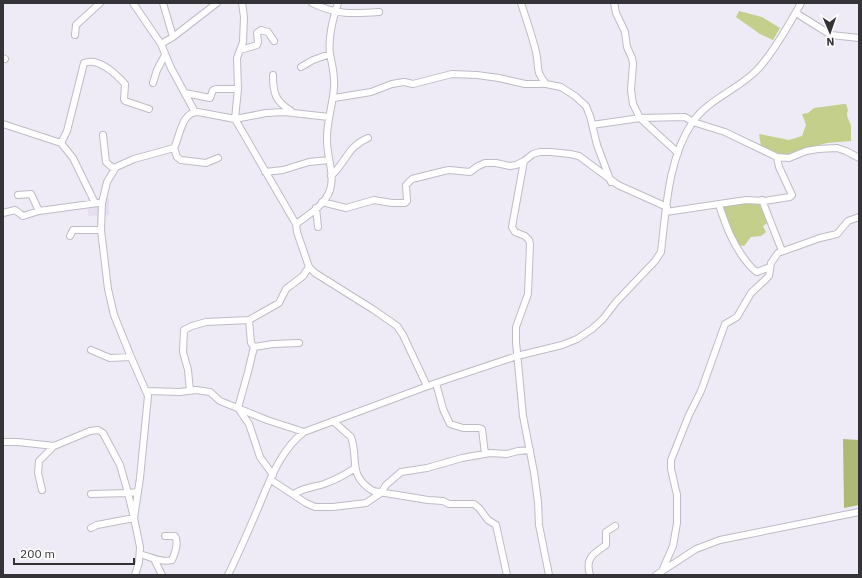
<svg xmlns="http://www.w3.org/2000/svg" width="862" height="578" viewBox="0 0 862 578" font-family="'IBM Plex Sans',sans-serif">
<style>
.built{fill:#e6dff1}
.green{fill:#c4cf8c}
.forest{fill:#aeb976}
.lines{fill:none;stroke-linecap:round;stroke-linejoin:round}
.minor-casing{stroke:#bfbbc5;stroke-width:8}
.minor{stroke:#fff;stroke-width:6}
</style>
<rect width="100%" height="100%" fill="#efebf6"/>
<path class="built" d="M 109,198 L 109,215 L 88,216 L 87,199 Z"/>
<path class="green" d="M 739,11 L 762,17 L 780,28 L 773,40 L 760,34 L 736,17 Z
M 844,104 L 846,104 L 848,110 C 845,117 850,120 851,126 C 851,131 851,136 851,141 L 827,143 L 799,150 L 797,156 C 783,159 771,154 761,146 L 759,134 L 789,140 L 802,136 L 806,125 L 802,114 L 808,113 L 814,108 Z
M 745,203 L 762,204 L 770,221 L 763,226 L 766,232 L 761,236 L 751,237 L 744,246 L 738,245 L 722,206 Z"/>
<path class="forest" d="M 843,439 L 859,440 L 859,505 L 844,508 Z"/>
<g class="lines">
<g class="minor-casing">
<path id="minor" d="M 133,3 L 161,44 L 171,68 L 195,112
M 163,3 L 173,37
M 242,3 L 244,17 L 243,42 L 237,58 L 238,89 L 235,119 L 296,224 L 297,232 L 309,267 L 315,273 L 374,310 L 397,326 L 403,335 L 427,386
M 312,3 C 337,15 352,14 379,12
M 521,3 C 526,19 532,35 536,52 C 540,68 534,69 546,84 L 561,87 L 575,96 L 586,106 L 590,116 L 597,145 L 611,182
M 614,3 L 616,13 L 625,32 L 627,47 L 632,58 L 633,64 L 631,90 L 633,104 L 640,118 L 678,153
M 796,13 L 831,35 L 859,38
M 75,35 L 76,25 L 100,3
M 161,44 L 173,37 L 217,3
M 240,50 L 257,45 L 258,42 L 257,33 L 261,30 L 268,32 L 274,41
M 3,58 L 5,59
M 301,67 L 313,60 L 330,54
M 273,75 C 273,93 275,101 291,111
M 153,83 L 157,70 L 165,55
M 185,93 L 210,98 L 213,90 L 216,89 L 238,89
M 334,98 L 371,92 L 392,84 L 404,82 L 413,84 L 452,74 L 477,75 L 499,78 L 525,84 L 546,84
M 3,124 L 61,143
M 592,125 L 640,118 L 685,117 L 693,122 L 725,132 L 777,157 L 789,158 L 806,151 L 818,149 L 837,148 L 846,151 L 859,158
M 103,135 L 106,162 L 114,169
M 174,148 L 177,157 L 181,160 L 206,163 L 218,158
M 524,161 L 512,227 L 515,232 L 525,236 L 529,240 L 530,244 L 528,294 L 516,327 L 516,342 L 523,416 L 534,472 L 538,502 L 539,525 L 549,575
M 265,172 L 283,170 L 309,162 L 329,160
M 331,176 C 346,162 348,146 368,138
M 18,195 L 31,194 L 39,211
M 762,200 L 782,251
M 322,202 L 346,208 L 374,200 L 392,203 L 405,203 L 407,201 L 406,185 L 412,179 L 444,171 L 449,170 L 470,172 L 478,166 L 485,163 L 496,163 L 510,166 L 516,165 L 524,161 L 533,154 L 540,152 L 551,152 L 570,154 L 579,156 L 618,185 L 667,207
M 95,203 L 73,158 L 61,143 L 67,131 L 84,63 C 98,57 116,74 125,84 L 124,99 L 125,101 L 149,109
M 719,205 C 726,226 732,243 746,261 C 749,265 752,269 757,272 L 770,267
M 316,208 L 318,227
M 666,212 L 746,200 L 764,201 L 790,197 L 792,195 L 779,167 L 777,157
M 3,213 L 15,210 L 23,216 L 39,211 L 98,203
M 296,224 C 308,215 325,205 330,190 C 335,175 327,157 327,141 C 326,123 333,105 334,87 C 335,75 332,65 330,54 C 328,36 333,19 338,3
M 70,236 L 73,230 L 101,230
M 249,320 L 251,343 L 254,347 L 248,372 L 238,408 L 249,424 L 260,457 L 273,475
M 254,347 L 273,344 L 299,343
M 91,350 L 110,358 L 131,357
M 436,383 L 443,409 L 450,424 L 463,428 L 479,428 L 482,429 L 485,454
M 147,391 L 180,392 L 196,390 L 210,392 L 220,401 L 267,420 L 304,432
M 190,391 L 188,370 L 183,352 L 184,330 L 192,326 L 206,322 L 249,320 L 279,303 L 286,289 L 303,276 L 309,267
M 333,421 L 351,437 C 359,459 347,475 373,491 L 428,500 L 443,501 L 449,504 L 474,504 L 479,508 L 488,520 L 496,525 L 507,575
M 3,442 L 18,442 L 54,446 L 90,431 L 98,430 L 103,433 L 120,465 L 128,493 L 138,492
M 271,480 L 306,503 L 315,507 L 333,507 L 366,503 L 381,493 L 386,485 L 401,472 L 427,468 L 462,458 L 490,453 L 507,454 L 518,451 L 530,450
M 42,490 L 38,473 L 39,461 L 54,446
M 91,494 L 128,493 L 134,518 L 97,525 L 91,528
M 294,494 C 302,488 315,487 324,484 C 335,480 345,475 355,468
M 140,554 C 150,557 162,563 172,560 C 175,553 179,543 175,536 L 165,536
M 154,559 L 162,575
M 662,571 L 673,546 L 677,523 L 677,495 L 671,469 L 671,460 L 689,415 L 701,391 L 725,324 L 737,317 L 751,293 L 766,279 L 769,276 L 771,263 L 778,253 L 820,238 L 837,234 L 848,221 L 859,217
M 135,575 L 139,562 L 140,547 L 134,518 L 140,478 L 148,396 L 131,357 L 114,315 L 108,289 L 101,230 L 102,203 L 107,182 L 116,167 L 134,159 L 174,148 C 180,137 181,112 198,112 L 235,119 L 266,113 L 284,112 L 329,117
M 228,575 C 238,555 247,534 256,513 C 268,485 279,451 304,432 L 436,383 L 517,356 L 562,345 L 577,339 L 592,329 L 603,319 L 616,302 L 655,261 L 661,252 C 666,210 668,159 692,123 C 707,100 737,90 756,71 C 772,55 790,23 801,3
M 590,575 C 585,558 593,554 606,545 L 606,532 L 615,526
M 656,575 L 696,549 L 720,540 L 859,512"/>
</g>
<use href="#minor" class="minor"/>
</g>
<rect width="862" height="578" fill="none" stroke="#343337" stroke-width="8"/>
<g transform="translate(830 32) rotate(178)" stroke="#ffffff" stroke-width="3" paint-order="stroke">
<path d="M0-3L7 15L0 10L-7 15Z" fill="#343337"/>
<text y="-6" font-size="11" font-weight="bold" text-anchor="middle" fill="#343337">N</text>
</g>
<path d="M14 558v6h120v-6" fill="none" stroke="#343337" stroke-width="2"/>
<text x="20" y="558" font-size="12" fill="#343337" stroke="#ffffff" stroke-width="3" paint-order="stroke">200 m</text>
</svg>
